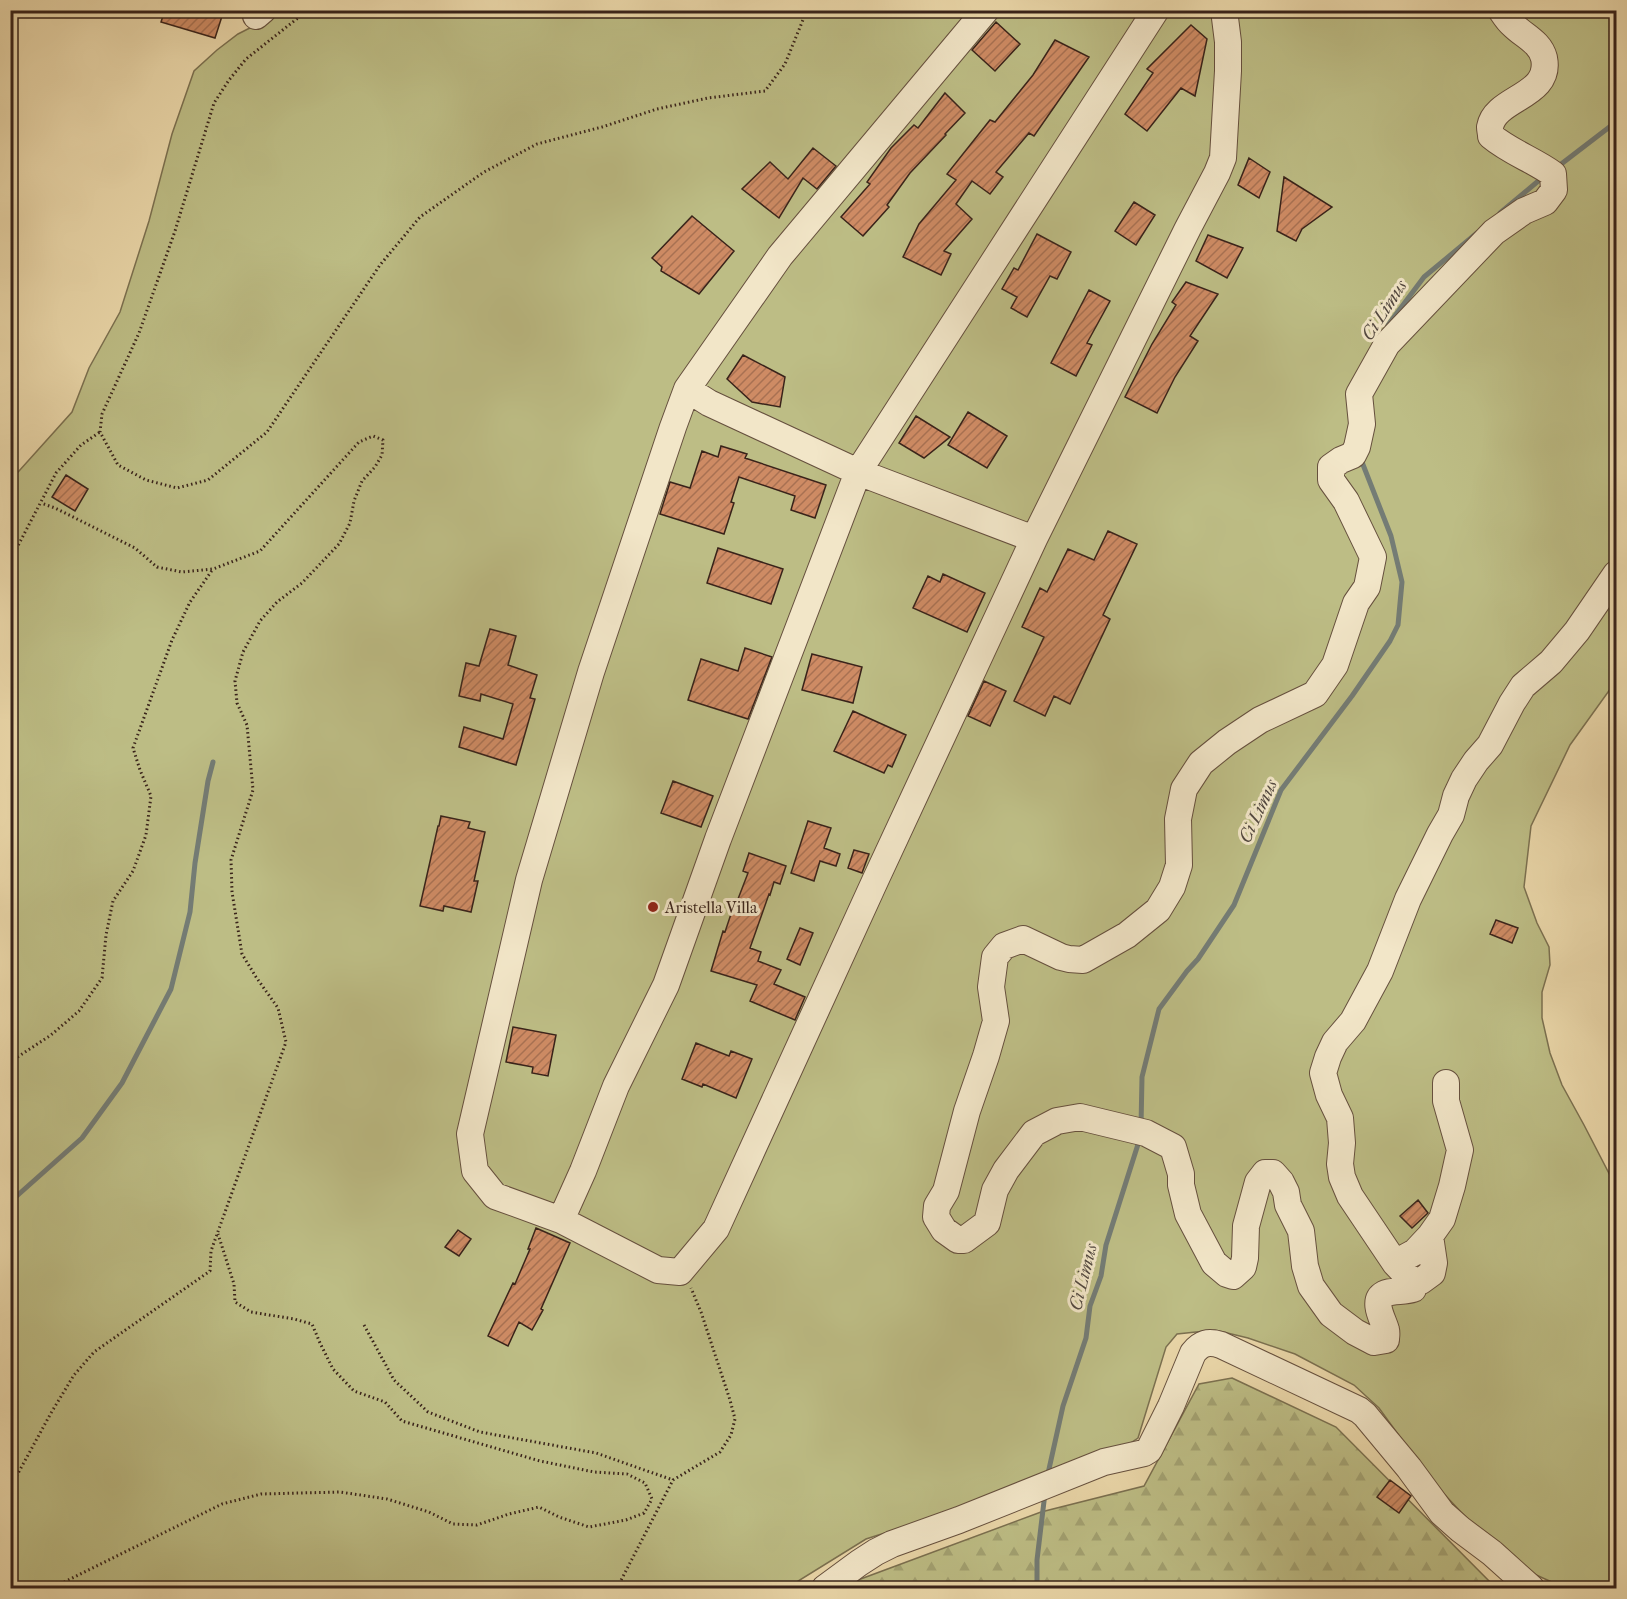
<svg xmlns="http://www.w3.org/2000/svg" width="1627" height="1599" viewBox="0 0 1627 1599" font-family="'IM FELL French Canon',serif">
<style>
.green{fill:#bdbd85;stroke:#7b7050;stroke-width:1.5}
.forest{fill:url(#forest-firs);stroke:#7b7050;stroke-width:1.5}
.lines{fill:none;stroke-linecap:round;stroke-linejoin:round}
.stream{stroke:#747c75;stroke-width:5}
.building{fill:url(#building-hatch);stroke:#39231a;stroke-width:1.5}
.minor-casing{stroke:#66503e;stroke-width:28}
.path{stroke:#39231a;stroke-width:3;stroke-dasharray:1.5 3;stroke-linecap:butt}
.minor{stroke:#f2e6c8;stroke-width:26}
.poi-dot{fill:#8f2418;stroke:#f2e6c8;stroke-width:2}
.labels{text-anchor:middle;stroke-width:6;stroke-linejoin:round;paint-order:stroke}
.poi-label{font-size:16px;fill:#39231a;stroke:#f2e6c8;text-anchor:start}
.water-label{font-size:18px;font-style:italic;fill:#524840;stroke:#f2e6c8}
</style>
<defs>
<pattern id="forest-firs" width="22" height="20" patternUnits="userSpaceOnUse" patternTransform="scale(1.5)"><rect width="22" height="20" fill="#bdbd85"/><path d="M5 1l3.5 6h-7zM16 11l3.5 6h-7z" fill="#a3a272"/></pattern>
<pattern id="building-hatch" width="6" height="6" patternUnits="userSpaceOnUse" patternTransform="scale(1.5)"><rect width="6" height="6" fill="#ce8b64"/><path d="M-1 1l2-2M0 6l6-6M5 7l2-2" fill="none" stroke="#a87152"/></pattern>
</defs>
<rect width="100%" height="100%" fill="#ebd8aa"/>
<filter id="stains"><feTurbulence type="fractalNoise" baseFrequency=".00333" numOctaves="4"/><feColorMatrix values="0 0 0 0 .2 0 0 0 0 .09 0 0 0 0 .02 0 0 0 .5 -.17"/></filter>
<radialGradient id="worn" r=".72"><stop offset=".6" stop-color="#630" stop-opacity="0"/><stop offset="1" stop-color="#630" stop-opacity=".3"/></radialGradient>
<path class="green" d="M 283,11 L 1616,11 L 1616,681 L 1570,745 L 1531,826 L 1524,887 L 1537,923 L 1549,947 L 1550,965 L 1542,992 L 1542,1018 L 1550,1053 L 1562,1085 L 1584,1125 L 1616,1187 L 1616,1588 L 1565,1588 L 1534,1574 L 1488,1541 L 1432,1481 L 1379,1408 L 1354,1385 L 1295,1354 L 1248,1338 L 1215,1330 L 1177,1334 L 1166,1347 L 1138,1438 L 1120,1450 L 963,1508 L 866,1539 L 787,1588 L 11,1588 L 10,481 L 72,412 L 89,368 L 120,312 L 149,221 L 172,134 L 194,71 L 217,50 L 238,34 Z"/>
<path class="forest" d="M 1232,1378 L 1336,1427 L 1496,1588 L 848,1588 L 858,1580 L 1041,1512 L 1144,1486 L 1199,1384 Z"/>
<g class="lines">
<path class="stream" d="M 1556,168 L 1616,122
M 1500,213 L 1543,177
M 1388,325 L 1424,277 L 1477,233
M 1141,1126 L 1142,1077 L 1159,1009 L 1187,971 L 1198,959 L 1234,905 L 1281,790 L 1352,696 L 1390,641 L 1398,625 L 1402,582 L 1391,536 L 1360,457
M 10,1202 L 82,1138 L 122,1083 L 171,989 L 190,912 L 195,863 L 208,781 L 213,762
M 1047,1478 L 1063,1406 L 1086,1338 L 1090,1306 L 1101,1276 L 1106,1245 L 1140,1138
M 1037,1588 L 1037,1560 L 1045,1493"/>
</g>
<path class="building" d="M 165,10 L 224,10 L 215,38 L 161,22 Z
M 996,22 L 1020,44 L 995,71 L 972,50 Z
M 1191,25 L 1207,39 L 1195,96 L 1181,88 L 1147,131 L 1125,114 L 1153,73 L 1147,69 Z
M 1055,40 L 1089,57 L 1034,136 L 1029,133 L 996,172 L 1003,177 L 990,194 L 972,181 L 956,204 L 972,219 L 944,251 L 951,254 L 941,275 L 903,257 L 919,224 L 956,180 L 947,174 L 990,120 L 995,122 L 1033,75 Z
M 945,93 L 965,113 L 945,134 L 946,135 L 910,173 L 887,205 L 889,207 L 863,236 L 841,217 L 870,184 L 867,182 L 891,148 L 914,125 L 918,128 Z
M 813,148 L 836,166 L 817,189 L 803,178 L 779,218 L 742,189 L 770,162 L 788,179 Z
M 1249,158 L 1270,172 L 1259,198 L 1238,185 Z
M 1284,177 L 1332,207 L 1302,229 L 1296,241 L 1277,231 Z
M 1134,202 L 1155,215 L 1136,245 L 1115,231 Z
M 692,216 L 734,251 L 699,294 L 661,271 L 662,267 L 652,258 Z
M 1037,234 L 1071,252 L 1057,279 L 1050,276 L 1027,317 L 1011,308 L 1017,297 L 1002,289 L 1014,268 L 1018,270 Z
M 1208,235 L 1243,248 L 1227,278 L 1196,261 Z
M 1186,282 L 1218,294 L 1190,336 L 1198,341 L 1175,377 L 1157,413 L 1125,397 L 1152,344 L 1176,305 L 1172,302 Z
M 1089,290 L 1110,301 L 1087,343 L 1092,345 L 1076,376 L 1051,363 Z
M 743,355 L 785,377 L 780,407 L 752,402 L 727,379 Z
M 968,412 L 1007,436 L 987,468 L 948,445 Z
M 916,416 L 950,437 L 924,458 L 899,443 Z
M 721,446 L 747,454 L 745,458 L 826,485 L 815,518 L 791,510 L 795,496 L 739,477 L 731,502 L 734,503 L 724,534 L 660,514 L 670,482 L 690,488 L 702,451 L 718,457 Z
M 66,475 L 88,489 L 75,511 L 52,497 Z
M 1108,531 L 1137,544 L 1103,615 L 1110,619 L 1070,704 L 1054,696 L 1045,716 L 1014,701 L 1044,637 L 1022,627 L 1040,588 L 1047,592 L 1068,549 L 1094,560 Z
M 718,548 L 783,569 L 771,604 L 707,583 Z
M 943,574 L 985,593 L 967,632 L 913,608 L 928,576 L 940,582 Z
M 490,629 L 516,636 L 508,665 L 537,675 L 530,698 L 535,699 L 516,765 L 459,747 L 464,727 L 503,739 L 513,704 L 481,694 L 480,701 L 459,696 L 466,663 L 479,666 Z
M 745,648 L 772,657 L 748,719 L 688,700 L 701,659 L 738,671 Z
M 812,654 L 862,667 L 853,703 L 802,690 Z
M 984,681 L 1006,691 L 990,726 L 968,716 Z
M 853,711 L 906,735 L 892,767 L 888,765 L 884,773 L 834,751 Z
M 673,781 L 713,796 L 701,827 L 661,813 Z
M 441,816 L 470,822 L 468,828 L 485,832 L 474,881 L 478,881 L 471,912 L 444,906 L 443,911 L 420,906 L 438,826 L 439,826 Z
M 808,821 L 831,828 L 824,848 L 840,854 L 836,866 L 820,861 L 814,881 L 791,873 Z
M 854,850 L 869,854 L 862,873 L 848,868 Z
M 749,853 L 786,866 L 780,884 L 774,882 L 770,895 L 769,894 L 750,948 L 761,952 L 758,961 L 781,970 L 774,984 L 805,997 L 795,1020 L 750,1001 L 757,985 L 711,971 L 723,931 L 725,932 L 736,899 L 738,899 L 748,873 L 743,871 Z
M 1496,920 L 1518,928 L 1512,943 L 1490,934 Z
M 800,928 L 813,933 L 800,965 L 787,959 Z
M 513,1027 L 556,1035 L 548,1076 L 532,1073 L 533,1067 L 506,1062 Z
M 696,1043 L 729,1056 L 731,1051 L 752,1059 L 736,1098 L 703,1084 L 702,1087 L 682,1079 Z
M 1418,1200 L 1428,1213 L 1412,1228 L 1400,1216 Z
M 536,1228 L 570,1243 L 541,1309 L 543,1310 L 532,1330 L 519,1322 L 508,1346 L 488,1336 L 513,1283 L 515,1284 L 530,1249 L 528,1249 Z
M 458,1230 L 471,1239 L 459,1256 L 445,1247 Z
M 1390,1480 L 1411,1496 L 1399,1513 L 1377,1497 Z"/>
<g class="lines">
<g class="minor-casing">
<path id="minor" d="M 986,10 L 780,256 L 687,389 L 673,427 L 591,672 L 529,880 L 470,1134 L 475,1171 L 495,1196 L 561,1220 L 658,1270 L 680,1272 L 716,1229 L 875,881 L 1034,539
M 1501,10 C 1505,16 1508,21 1513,25 C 1524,36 1540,42 1544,58 C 1552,97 1495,97 1490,127 C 1490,130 1491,133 1491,136 C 1510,152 1534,160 1553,174 L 1554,190 L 1545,202 L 1524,211 L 1494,232 L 1387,344 L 1359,394 L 1362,424 L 1357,447 L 1353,455 L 1341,460 L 1331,467 L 1331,480 L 1346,501 L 1373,557 L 1367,587 L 1356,603 L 1335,665 L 1315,694 L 1260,720 L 1227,742 L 1201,763 L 1184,789 L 1178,819 L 1179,865 L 1172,887 L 1158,910 L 1127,935 L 1083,960 L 1069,959 L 1061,957 L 1023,939 L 1004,946 L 995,957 L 991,987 L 996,1021 L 986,1056 L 967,1111 L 946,1191 L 937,1206 L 936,1217 L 944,1230 L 958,1240 L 964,1240 L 987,1223 L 995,1190 L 1006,1170 L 1034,1133 L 1057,1121 L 1080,1117 L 1146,1133 L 1173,1147 L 1181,1174 L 1181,1185 L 1188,1214 L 1214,1263 L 1227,1274 L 1233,1276 L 1243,1267 L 1245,1258 L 1246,1226 L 1258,1182 L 1265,1173 L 1273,1173 L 1281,1182 L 1286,1192 L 1288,1205 L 1301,1231 L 1305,1266 L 1311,1286 L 1331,1314 L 1355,1332 L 1374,1342 L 1386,1340 C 1386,1336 1387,1334 1386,1330 C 1384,1321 1371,1301 1384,1294 C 1392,1290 1404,1292 1413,1289 L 1414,1283 L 1395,1263 L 1350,1196 L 1342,1177 L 1340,1164 L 1342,1143 L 1340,1118 L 1329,1095 L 1323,1073 L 1328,1057 L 1335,1042 L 1353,1021 L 1380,971 L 1408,899 L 1440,834 L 1451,815 L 1456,796 L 1464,779 L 1476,761 L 1490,745 L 1512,703 L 1523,686 L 1551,662 L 1577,631 L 1616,574
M 256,16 L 263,10
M 687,389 L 709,403 L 858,472 L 1034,539 L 1188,228 L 1217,173 L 1223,158 L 1228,71 L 1228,42 L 1224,10
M 561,1220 L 583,1171 L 616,1086 L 666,985 L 718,839 L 858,472 L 1156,10
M 1395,1263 L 1415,1252 L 1430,1236 L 1442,1219 L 1452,1186 L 1460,1150 L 1446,1101 L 1446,1083
M 1414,1283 L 1421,1281 L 1432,1273 L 1434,1263 L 1430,1236
M 825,1588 L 859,1563 L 876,1552 L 892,1544 L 959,1520 L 1104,1462 L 1144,1453 L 1149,1450 L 1171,1406 L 1193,1353 C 1201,1343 1208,1341 1221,1345 L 1359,1410 L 1365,1415 L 1409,1468 L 1442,1513 L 1460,1529 L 1492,1553 L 1531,1588"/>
</g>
<path class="path" d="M 308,10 L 246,59 L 229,80 L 214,103 L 175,231 L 139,333 L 102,414 L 100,432 L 118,465 L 146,480 L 177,488 L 208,480 L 267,432 L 380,265 L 420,217 L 484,172 L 537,144 L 602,127 L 657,109 L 708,98 L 765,91 L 785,64 L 807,10
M 10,561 L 56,473 L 81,445 L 100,432
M 10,1062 L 51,1035 L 79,1011 L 102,978 L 106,935 L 113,901 L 133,871 L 146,835 L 151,796 L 140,770 L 133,748 L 172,640 L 190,602 L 213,569
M 364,1325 L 394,1380 L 428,1412 L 480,1432 L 596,1453 L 673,1480
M 10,1488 L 51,1413 L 74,1375 L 94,1352 L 210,1271 L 211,1251 L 286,1042 L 278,1008 L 256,977 L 242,954 L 232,892 L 231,860 L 253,790 L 247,725 L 237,703 L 235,681 L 243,652 L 260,621 L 277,602 L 302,583 L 339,544 L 350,523 L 354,501 L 362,481 L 375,467 L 382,455 L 383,440 L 373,436 L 359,442 L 260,551 L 213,569 L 182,572 L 157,567 L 135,548 L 55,508 L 41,503
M 52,1588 L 222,1504 L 261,1494 L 340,1492 L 387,1499 L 429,1512 L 453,1524 L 477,1525 L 509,1514 L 539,1507 L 559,1517 L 589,1527 L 626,1520 L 644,1513 L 652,1499 L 645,1483 L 627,1474 L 594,1472 L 540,1461 L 402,1421 L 385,1402 L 354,1391 L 333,1369 L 320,1343 L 312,1324 L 294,1319 L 251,1312 L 235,1302 L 234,1284 L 218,1234
M 617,1588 L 673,1480 L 720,1452 L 731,1435 L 735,1419 L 730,1400 L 701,1312 L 691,1288"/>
<use href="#minor" class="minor"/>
</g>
<circle class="poi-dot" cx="653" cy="907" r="6"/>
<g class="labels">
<g class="poi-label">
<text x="665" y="913">Aristella Villa</text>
</g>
<g class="water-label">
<text transform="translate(1384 310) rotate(-57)" y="6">Ci Limus</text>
<text transform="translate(1258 811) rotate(-65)" y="6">Ci Limus</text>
<text transform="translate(1083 1277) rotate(-76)" y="6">Ci Limus</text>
</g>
</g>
<rect width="1627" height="1599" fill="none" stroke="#ebd8aa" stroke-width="36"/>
<rect x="12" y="12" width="1603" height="1575" fill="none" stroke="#39231a" stroke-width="3"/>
<rect x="18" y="18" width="1591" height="1563" fill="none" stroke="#39231a" stroke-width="1.5"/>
<rect width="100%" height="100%" filter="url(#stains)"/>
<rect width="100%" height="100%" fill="url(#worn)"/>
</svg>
